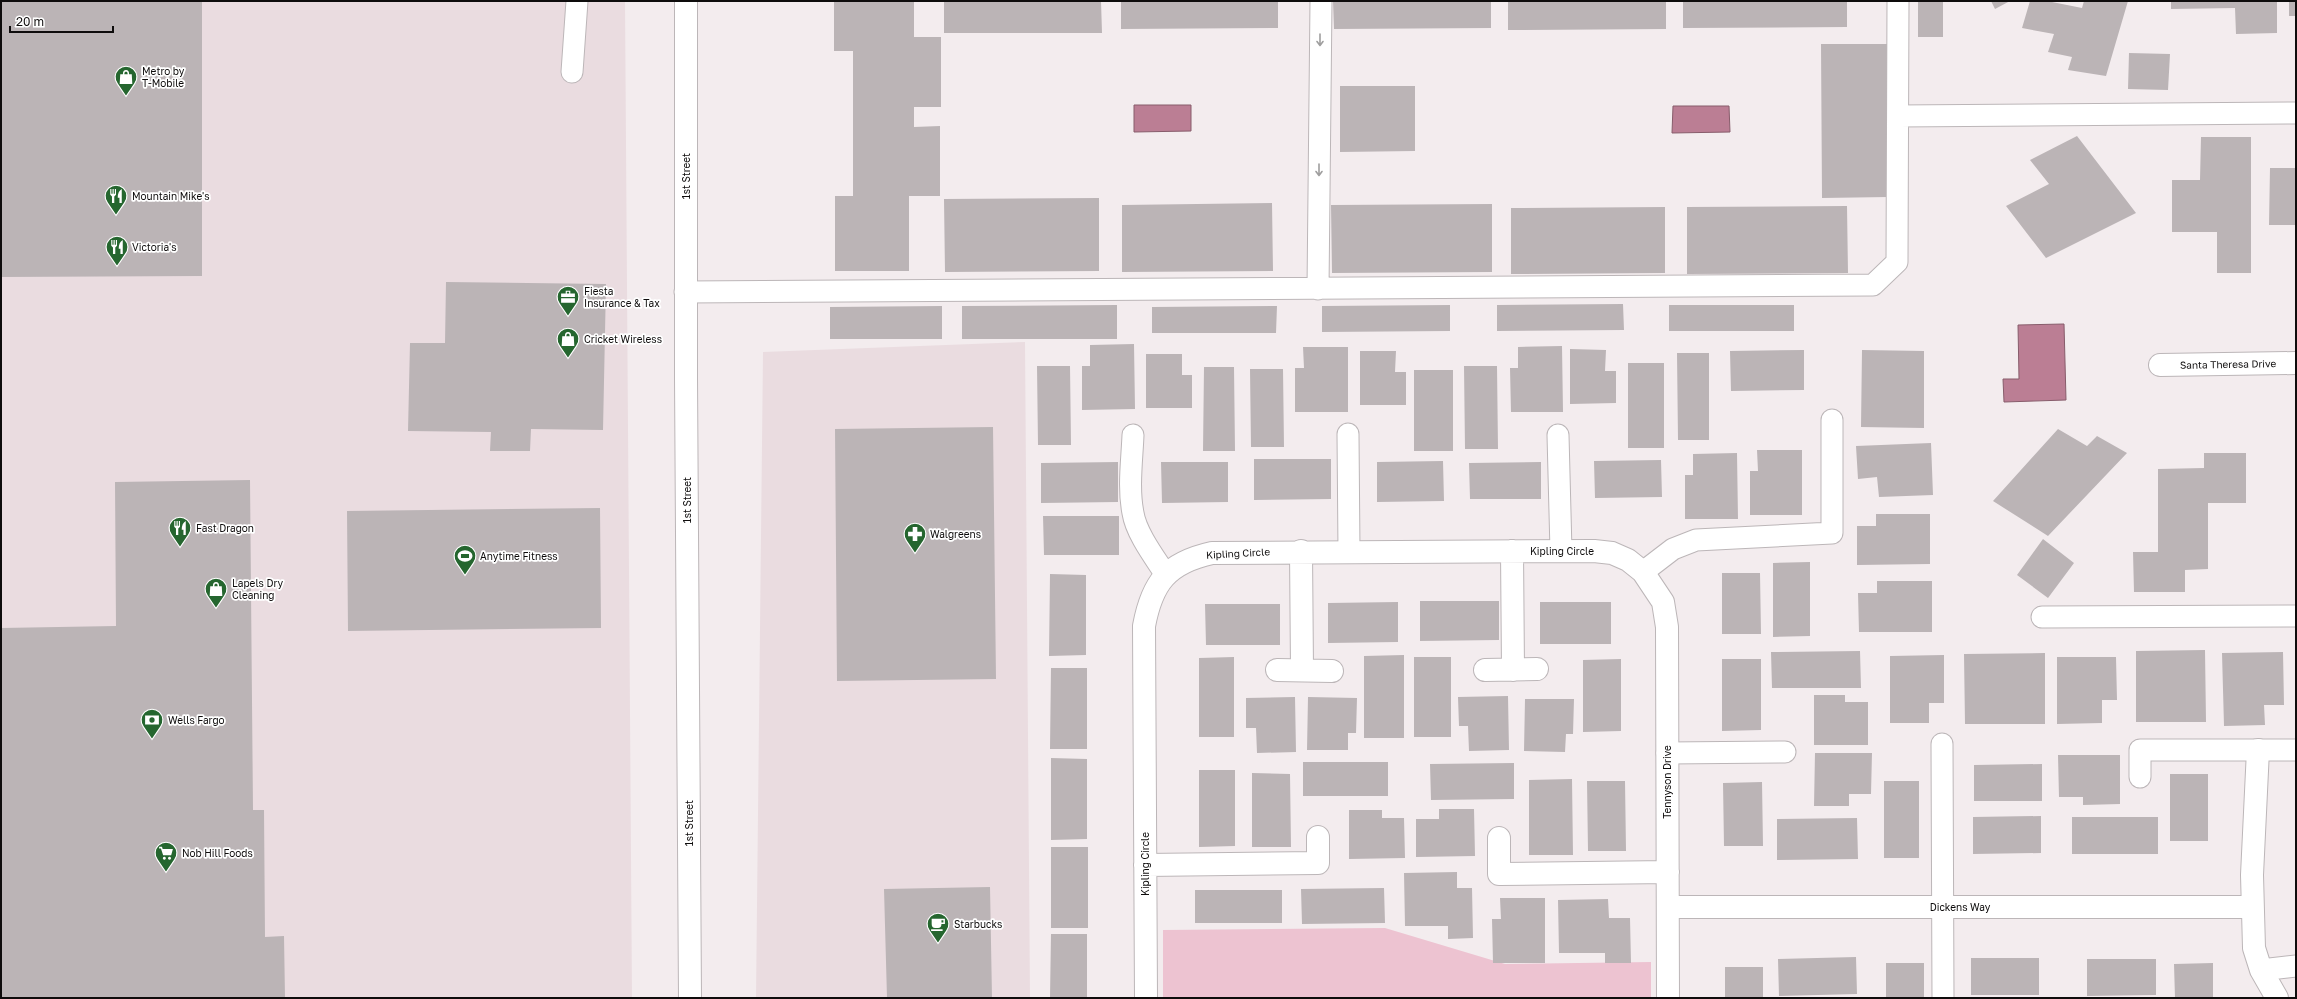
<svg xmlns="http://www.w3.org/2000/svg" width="2297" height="999" viewBox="0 0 2297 999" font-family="'Golos Text',sans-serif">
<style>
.built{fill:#eadce0}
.green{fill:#edc3d1}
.water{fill:#bb7e94;stroke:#875c6b}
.building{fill:#bbb4b6}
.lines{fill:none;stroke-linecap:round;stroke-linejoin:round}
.service-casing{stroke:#bcb6b8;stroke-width:23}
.minor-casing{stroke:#bcb6b8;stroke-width:24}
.primary-casing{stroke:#bcb6b8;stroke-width:24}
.service{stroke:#fff;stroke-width:21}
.minor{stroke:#fff;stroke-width:22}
.primary{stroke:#fff;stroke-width:22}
.oneway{stroke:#9f9e9e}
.labels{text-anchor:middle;stroke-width:3.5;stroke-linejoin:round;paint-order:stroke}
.poi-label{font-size:10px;fill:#0e0c0c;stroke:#fff;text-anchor:start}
.street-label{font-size:10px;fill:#0e0c0c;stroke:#fff}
</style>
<rect width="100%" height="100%" fill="#f3ecee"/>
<path class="built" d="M 1,1 L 625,1 L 632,998 L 1,998 Z
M 1025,342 L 1030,998 L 756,998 L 763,352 Z"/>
<path class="green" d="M 1385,928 L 1505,964 L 1651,962 L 1651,998 L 1163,998 L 1163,930 Z"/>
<path class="water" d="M 1134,105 L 1191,105 L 1191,131 L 1134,132 Z
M 1673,106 L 1729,106 L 1730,132 L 1672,133 Z
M 2064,324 L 2066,400 L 2004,402 L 2003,379 L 2019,379 L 2018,325 Z"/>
<path class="building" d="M 1,1 L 202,1 L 202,276 L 1,277 Z
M 834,1 L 914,1 L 914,37 L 941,37 L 941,107 L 914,107 L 914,127 L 940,126 L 940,196 L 909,196 L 909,271 L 835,271 L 835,196 L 853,196 L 853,51 L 834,51 Z
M 944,1 L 1101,1 L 1102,33 L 944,33 Z
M 1121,1 L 1278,1 L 1278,28 L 1121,29 Z
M 1333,1 L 1491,1 L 1491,28 L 1334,29 Z
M 1508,1 L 1666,1 L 1666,29 L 1508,30 Z
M 1683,1 L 1847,1 L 1847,27 L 1683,28 Z
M 1918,1 L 1943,1 L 1943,37 L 1918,37 Z
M 1991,1 L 2010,1 L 1995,9 Z
M 2030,1 L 2047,1 L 2082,8 L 2084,1 L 2128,1 L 2106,76 L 2068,70 L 2072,57 L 2048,52 L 2054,34 L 2022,28 Z
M 2171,1 L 2277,1 L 2277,33 L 2236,34 L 2235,8 L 2171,9 Z
M 2289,1 L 2296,1 L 2296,16 L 2289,16 Z
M 1821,44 L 1887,44 L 1888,197 L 1822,198 Z
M 2129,53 L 2170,54 L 2168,90 L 2128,89 Z
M 1340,86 L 1415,86 L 1415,151 L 1340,152 Z
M 2077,136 L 2136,213 L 2046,258 L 2006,206 L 2049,184 L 2030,160 Z
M 2201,137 L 2251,137 L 2251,273 L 2217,273 L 2217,232 L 2172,232 L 2172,180 L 2200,180 Z
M 2270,168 L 2296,168 L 2296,225 L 2269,225 Z
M 1099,198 L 1099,271 L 945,272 L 944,199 Z
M 1272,203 L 1273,271 L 1122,272 L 1122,205 Z
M 1492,204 L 1492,272 L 1332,273 L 1331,205 Z
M 1847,206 L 1848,273 L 1687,274 L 1687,207 Z
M 1665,207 L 1665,273 L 1511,274 L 1511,208 Z
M 446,282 L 606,284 L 603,430 L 531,429 L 530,451 L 490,451 L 491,432 L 408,431 L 410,343 L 445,343 Z
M 1623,304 L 1624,330 L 1497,331 L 1497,305 Z
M 1117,305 L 1117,339 L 962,339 L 962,306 Z
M 1450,305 L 1450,331 L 1322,332 L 1322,306 Z
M 1669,305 L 1794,305 L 1794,331 L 1669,331 Z
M 942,306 L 942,339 L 830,339 L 830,307 Z
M 1277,306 L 1276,333 L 1152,333 L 1152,307 Z
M 1134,344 L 1135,409 L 1082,410 L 1082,366 L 1090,366 L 1090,345 Z
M 1562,346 L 1563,412 L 1511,412 L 1510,368 L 1518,368 L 1518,347 Z
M 1303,347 L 1348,347 L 1348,412 L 1295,412 L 1295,368 L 1304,368 Z
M 1570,349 L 1606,350 L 1605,371 L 1616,371 L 1616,403 L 1570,404 Z
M 1804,350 L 1804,390 L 1731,391 L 1730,351 Z
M 1862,350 L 1924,351 L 1924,428 L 1861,427 Z
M 1360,351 L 1396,351 L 1395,372 L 1406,372 L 1406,405 L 1360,405 Z
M 1677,353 L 1709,353 L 1709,440 L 1678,440 Z
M 1146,354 L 1182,354 L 1182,375 L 1192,375 L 1192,408 L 1146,408 Z
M 1628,363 L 1664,363 L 1664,448 L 1628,448 Z
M 1037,366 L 1070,366 L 1071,445 L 1038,445 Z
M 1464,366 L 1497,366 L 1498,449 L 1465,449 Z
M 1204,367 L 1234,367 L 1235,451 L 1203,451 Z
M 1250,369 L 1283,369 L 1284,447 L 1251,447 Z
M 1414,370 L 1453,370 L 1453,451 L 1414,451 Z
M 993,427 L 996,679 L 837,681 L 835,429 Z
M 2058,429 L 2087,446 L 2097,436 L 2127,453 L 2048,536 L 1993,501 Z
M 1931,443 L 1933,495 L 1879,497 L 1877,477 L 1858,479 L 1856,446 Z
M 1757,450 L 1802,450 L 1802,515 L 1750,515 L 1750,471 L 1758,471 Z
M 1737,453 L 1738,519 L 1685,519 L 1685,475 L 1693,475 L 1693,454 Z
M 2204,453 L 2246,453 L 2246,503 L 2208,503 L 2208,569 L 2185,570 L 2185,592 L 2134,592 L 2133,552 L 2158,552 L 2158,469 L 2204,468 Z
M 1254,459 L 1331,459 L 1331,499 L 1254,500 Z
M 1661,460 L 1662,497 L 1595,498 L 1594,461 Z
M 1443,461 L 1444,501 L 1377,502 L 1377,462 Z
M 1118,462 L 1118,502 L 1041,503 L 1041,463 Z
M 1161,462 L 1228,462 L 1228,502 L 1162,503 Z
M 1541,462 L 1541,499 L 1470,499 L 1469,463 Z
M 250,480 L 253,810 L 264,810 L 265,937 L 284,936 L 285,998 L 1,998 L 1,628 L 116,626 L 115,482 Z
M 600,508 L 601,628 L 348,631 L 347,511 Z
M 1876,514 L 1930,514 L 1930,564 L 1857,565 L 1857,526 L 1876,526 Z
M 1043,516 L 1119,516 L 1119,555 L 1044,555 Z
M 2043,539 L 2074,563 L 2048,598 L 2017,575 Z
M 1810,562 L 1810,636 L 1773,637 L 1773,563 Z
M 1722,573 L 1760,573 L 1761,634 L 1722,634 Z
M 1050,574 L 1086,575 L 1086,655 L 1049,656 Z
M 1877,581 L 1932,581 L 1932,632 L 1859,632 L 1858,593 L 1877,593 Z
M 1420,601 L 1499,601 L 1499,640 L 1420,641 Z
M 1398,602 L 1398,642 L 1328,643 L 1328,603 Z
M 1540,602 L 1611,602 L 1611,644 L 1540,644 Z
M 1205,604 L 1280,604 L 1280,645 L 1206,645 Z
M 2205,650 L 2206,722 L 2136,722 L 2136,651 Z
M 1860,651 L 1861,688 L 1772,688 L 1771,652 Z
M 2283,652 L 2284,705 L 2264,705 L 2265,725 L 2224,726 L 2222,653 Z
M 2045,653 L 2045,724 L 1965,724 L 1964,654 Z
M 1404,655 L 1404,738 L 1364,738 L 1364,656 Z
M 1944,655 L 1944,703 L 1929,703 L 1929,723 L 1890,723 L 1890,656 Z
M 1234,657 L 1234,737 L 1199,737 L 1199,658 Z
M 1414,657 L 1451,657 L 1451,737 L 1414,737 Z
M 2057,657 L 2116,657 L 2117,700 L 2102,700 L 2102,723 L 2057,724 Z
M 1621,659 L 1621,731 L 1583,732 L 1583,660 Z
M 1722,659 L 1761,659 L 1761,730 L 1722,731 Z
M 1051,668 L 1087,668 L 1087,749 L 1050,749 Z
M 1814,695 L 1845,695 L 1845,702 L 1868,702 L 1868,745 L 1814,745 Z
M 1508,696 L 1509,750 L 1469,751 L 1468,726 L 1459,726 L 1458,697 Z
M 1295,697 L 1296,752 L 1257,753 L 1256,728 L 1246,728 L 1246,698 Z
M 1308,697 L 1357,698 L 1356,733 L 1348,733 L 1348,750 L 1307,750 Z
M 1525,699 L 1574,699 L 1573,734 L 1566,734 L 1565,752 L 1524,751 Z
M 1815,753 L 1872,753 L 1871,794 L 1849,794 L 1849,806 L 1814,806 Z
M 2058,755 L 2120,755 L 2120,804 L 2083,805 L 2083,797 L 2059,797 Z
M 1051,758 L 1087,759 L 1087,839 L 1051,840 Z
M 1303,762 L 1388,762 L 1388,796 L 1303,796 Z
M 1514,763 L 1514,799 L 1431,800 L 1430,764 Z
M 2042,764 L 2042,801 L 1974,801 L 1974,765 Z
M 1199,770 L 1235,770 L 1235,846 L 1199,847 Z
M 1252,773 L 1290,774 L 1291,847 L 1252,847 Z
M 2170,774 L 2208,774 L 2208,841 L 2170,841 Z
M 1572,779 L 1573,855 L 1529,855 L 1529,780 Z
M 1587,781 L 1625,781 L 1626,851 L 1588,851 Z
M 1884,781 L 1919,781 L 1919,858 L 1884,858 Z
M 1762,782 L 1763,846 L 1724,846 L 1723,783 Z
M 1439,809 L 1474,809 L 1475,856 L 1416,857 L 1416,819 L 1439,819 Z
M 1349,810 L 1382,810 L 1382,818 L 1404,818 L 1405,858 L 1349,859 Z
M 2041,816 L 2041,853 L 1973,854 L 1973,817 Z
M 2072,817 L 2158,817 L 2158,854 L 2072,854 Z
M 1857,818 L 1858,859 L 1777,860 L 1777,819 Z
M 1051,847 L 1088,847 L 1088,928 L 1051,928 Z
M 1457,872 L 1457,888 L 1472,888 L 1473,938 L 1448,939 L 1448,926 L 1405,926 L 1404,873 Z
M 990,887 L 992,998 L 887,998 L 884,889 Z
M 1384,888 L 1385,923 L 1302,924 L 1301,889 Z
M 1195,890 L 1282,890 L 1282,923 L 1195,923 Z
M 1500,898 L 1545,898 L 1545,963 L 1493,963 L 1492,919 L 1501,919 Z
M 1608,899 L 1609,918 L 1630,918 L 1631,963 L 1605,963 L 1605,953 L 1559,953 L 1558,900 Z
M 1051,934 L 1087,934 L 1087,998 L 1050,998 Z
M 1856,957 L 1857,994 L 1779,996 L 1778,959 Z
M 1971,958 L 2039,958 L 2039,995 L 1971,995 Z
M 2087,959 L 2156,959 L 2156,995 L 2087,996 Z
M 1886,963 L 1924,963 L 1924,998 L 1886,998 Z
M 2213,963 L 2213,998 L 2175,998 L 2174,964 Z
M 1725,967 L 1763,967 L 1763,998 L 1725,998 Z"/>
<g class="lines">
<g class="service-casing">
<path id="service" d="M 572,72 L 577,1
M 1898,116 L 2296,113
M 1318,289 L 1321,1
M 685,292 L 1873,285 L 1897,262 L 1898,1
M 1348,434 L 1349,551
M 1133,435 C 1132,460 1128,488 1133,513 C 1136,533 1155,558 1166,575
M 1558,435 L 1561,551
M 1643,572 L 1673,549 L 1696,540 L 1832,533 L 1832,420
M 2042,617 L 2296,616
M 1942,744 L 1943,998
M 1667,753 L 1785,752
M 2140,777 L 2140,750 L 2296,750
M 2261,970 L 2296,966"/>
</g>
<g class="minor-casing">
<path id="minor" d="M 2160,365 L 2296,363
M 1301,551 L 1302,670
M 1512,551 L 1513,670
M 1277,670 L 1332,671
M 1485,670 L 1537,669
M 2258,750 L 2252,875 L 2254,948 L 2261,970 L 2277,998
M 1499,838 L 1499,874 L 1668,872
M 1145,865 L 1318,863 L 1318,837
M 1668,907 L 2251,907
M 1146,998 L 1144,626 C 1152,583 1167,563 1212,553 L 1594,551 L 1612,553 L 1628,560 L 1643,572 L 1663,602 L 1667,627 L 1668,998"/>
</g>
<g class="primary-casing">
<path id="primary" d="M 686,1 L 686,378 L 690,998"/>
</g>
<use href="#service" class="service"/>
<use href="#minor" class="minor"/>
<use href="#primary" class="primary"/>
</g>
<defs><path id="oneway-shaft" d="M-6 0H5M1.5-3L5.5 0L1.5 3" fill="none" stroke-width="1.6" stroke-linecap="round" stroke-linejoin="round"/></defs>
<g class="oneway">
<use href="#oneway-shaft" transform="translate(1320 40) rotate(90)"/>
<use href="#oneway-shaft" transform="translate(1319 170) rotate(90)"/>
</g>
<defs>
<g id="shop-pin" transform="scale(1.15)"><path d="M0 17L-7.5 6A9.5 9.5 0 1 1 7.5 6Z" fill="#25662f" stroke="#fff"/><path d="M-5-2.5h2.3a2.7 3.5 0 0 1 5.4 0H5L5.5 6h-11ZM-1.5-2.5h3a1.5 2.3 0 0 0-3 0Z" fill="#fff"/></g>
<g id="restaurant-pin" transform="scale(1.15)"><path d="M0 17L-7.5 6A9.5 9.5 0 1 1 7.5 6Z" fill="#25662f" stroke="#fff"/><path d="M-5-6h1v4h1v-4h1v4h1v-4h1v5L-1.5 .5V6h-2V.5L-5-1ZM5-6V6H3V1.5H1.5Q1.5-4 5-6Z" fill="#fff"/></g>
<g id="office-pin" transform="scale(1.15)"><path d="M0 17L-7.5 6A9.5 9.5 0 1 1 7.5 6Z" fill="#25662f" stroke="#fff"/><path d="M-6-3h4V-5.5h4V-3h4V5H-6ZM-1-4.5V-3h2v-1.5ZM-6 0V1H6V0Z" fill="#fff"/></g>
<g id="pharmacy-pin" transform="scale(1.15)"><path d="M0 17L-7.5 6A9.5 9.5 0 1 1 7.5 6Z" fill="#25662f" stroke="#fff"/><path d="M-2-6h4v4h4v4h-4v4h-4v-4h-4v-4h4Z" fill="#fff"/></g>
<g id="stadium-pin" transform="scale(1.15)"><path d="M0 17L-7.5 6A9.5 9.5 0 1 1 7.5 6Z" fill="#25662f" stroke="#fff"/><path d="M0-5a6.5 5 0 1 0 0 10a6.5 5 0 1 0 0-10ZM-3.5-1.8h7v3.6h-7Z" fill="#fff"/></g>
<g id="bank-pin" transform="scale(1.15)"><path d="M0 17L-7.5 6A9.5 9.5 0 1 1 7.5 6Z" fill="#25662f" stroke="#fff"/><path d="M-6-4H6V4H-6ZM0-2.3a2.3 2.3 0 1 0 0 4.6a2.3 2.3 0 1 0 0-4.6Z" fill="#fff"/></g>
<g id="supermarket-pin" transform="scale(1.15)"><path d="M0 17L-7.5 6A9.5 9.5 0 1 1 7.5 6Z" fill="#25662f" stroke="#fff"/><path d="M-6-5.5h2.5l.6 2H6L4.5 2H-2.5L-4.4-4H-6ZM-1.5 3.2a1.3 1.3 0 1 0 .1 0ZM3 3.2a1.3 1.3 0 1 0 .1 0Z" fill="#fff"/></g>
<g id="cafe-pin" transform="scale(1.15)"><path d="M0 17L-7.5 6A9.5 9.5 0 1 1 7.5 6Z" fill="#25662f" stroke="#fff"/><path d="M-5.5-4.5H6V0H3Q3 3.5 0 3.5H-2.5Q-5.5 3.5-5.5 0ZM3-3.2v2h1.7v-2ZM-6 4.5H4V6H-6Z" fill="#fff"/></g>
</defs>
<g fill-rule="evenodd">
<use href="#shop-pin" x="126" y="77"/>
<use href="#restaurant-pin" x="116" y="196"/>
<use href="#restaurant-pin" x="117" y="247"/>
<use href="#office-pin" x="568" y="297"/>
<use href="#shop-pin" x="568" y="339"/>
<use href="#restaurant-pin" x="180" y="528"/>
<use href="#pharmacy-pin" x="915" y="534"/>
<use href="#stadium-pin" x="465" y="556"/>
<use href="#shop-pin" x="216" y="589"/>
<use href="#bank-pin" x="152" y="720"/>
<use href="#supermarket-pin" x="166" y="853"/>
<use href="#cafe-pin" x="938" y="924"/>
</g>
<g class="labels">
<g class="poi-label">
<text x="142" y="75">Metro by<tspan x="142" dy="12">T-Mobile</tspan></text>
<text x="132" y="200">Mountain Mike's</text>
<text x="132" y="251">Victoria's</text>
<text x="584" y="295">Fiesta<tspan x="584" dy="12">Insurance &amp; Tax</tspan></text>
<text x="584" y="343">Cricket Wireless</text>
<text x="196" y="532">Fast Dragon</text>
<text x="930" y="538">Walgreens</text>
<text x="480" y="560">Anytime Fitness</text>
<text x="232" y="587">Lapels Dry<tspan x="232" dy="12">Cleaning</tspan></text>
<text x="168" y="724">Wells Fargo</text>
<text x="182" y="857">Nob Hill Foods</text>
<text x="954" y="928">Starbucks</text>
</g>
<g class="street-label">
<text transform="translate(686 176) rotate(-90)" y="4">1st Street</text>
<text transform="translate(2228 364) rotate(-1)" y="4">Santa Theresa Drive</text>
<text transform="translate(687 500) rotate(-90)" y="4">1st Street</text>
<text x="1562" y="555">Kipling Circle</text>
<text transform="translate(1238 553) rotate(-3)" y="4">Kipling Circle</text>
<text transform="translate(1667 782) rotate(-90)" y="4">Tennyson Drive</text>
<text transform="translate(689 823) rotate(-90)" y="4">1st Street</text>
<text transform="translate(1145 864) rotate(-90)" y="4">Kipling Circle</text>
<text x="1960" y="911">Dickens Way</text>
</g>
</g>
<rect width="2297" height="999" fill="none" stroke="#0e0c0c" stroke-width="4"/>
<path d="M10 26v6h103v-6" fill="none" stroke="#0e0c0c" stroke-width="2"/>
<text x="16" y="26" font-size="12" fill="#0e0c0c" stroke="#ffffff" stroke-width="3" paint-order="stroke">20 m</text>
</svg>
